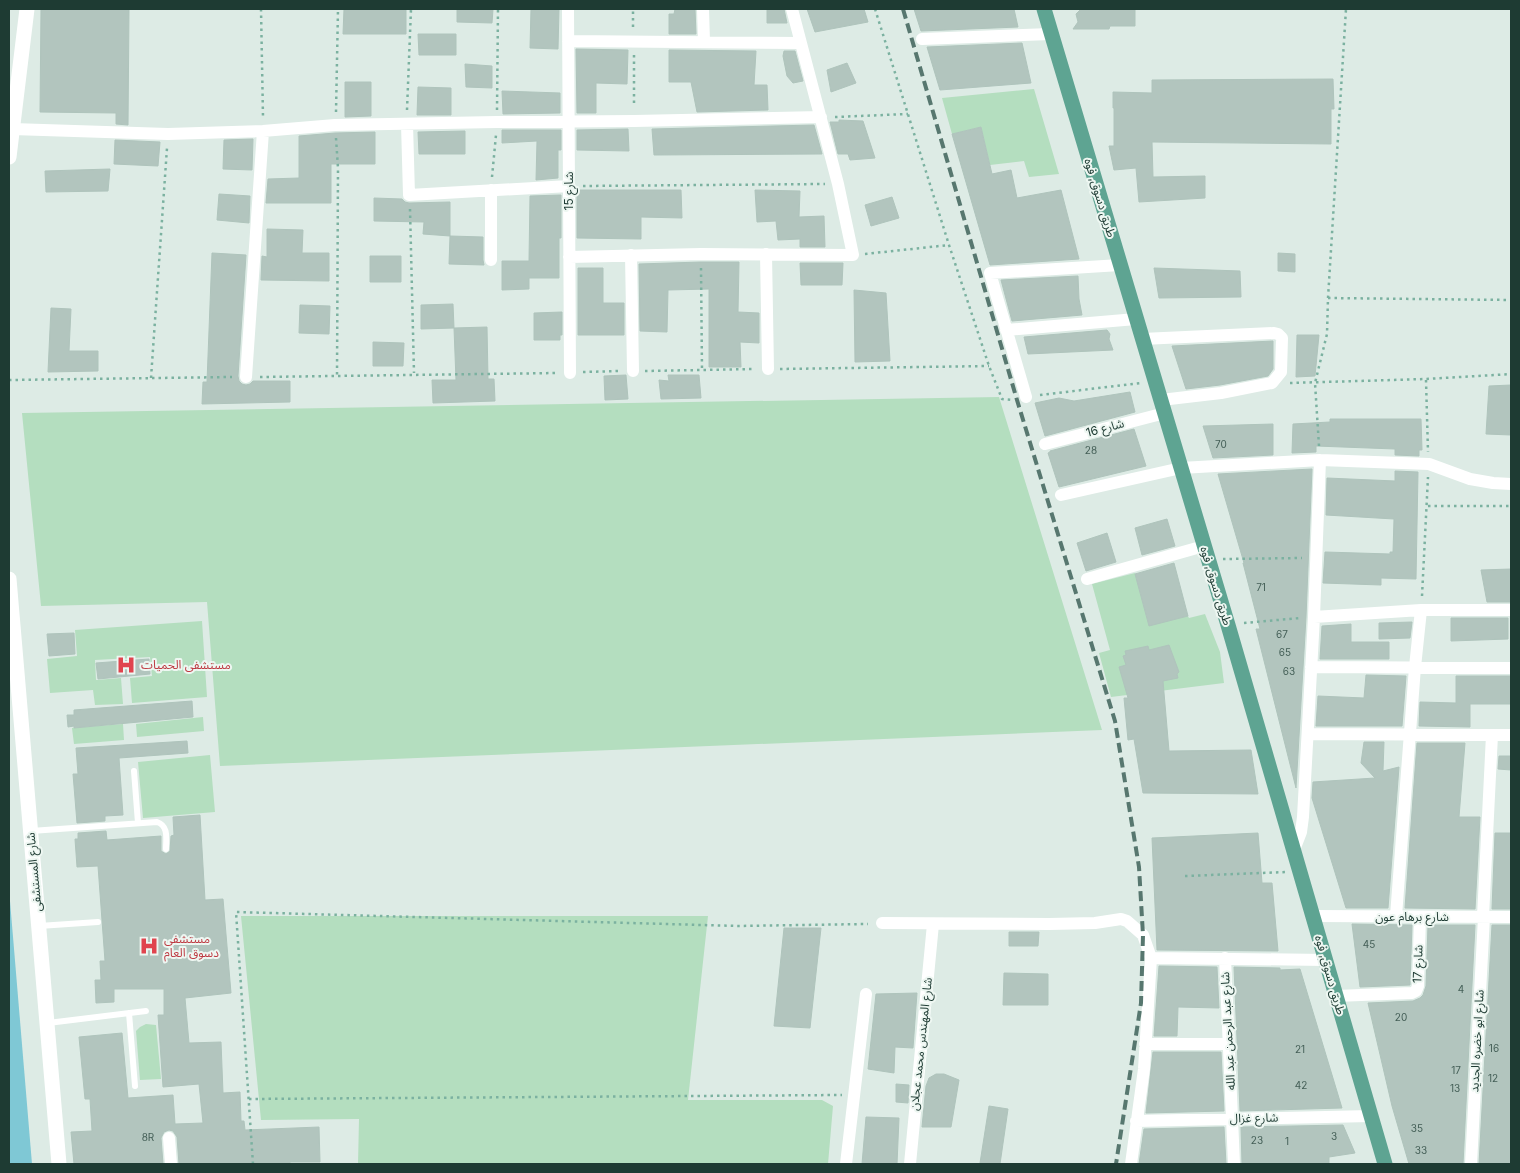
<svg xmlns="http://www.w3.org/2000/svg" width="1520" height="1173" viewBox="0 0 1520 1173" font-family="Inter,'Noto Sans Arabic',sans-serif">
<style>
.green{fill:#b4debf}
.water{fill:#7fc8d5}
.building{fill:#b2c5be;stroke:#afc4bc}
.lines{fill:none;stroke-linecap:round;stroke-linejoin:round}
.path{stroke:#7bb1a0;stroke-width:2.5;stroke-dasharray:2.5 4;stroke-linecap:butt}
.lane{stroke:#fff;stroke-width:6}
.street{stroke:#fff;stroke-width:12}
.secondary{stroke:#fff;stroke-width:15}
.primary{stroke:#5ea492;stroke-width:15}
.rail{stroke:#57776f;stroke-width:4;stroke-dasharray:10 5;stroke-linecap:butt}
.labels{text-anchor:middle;stroke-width:4;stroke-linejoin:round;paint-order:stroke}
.number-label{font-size:10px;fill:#435e56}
.street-label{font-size:12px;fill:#1e3b33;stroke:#eef7f2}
.health-label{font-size:12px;fill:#be3a42;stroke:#eef7f2;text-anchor:start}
</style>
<rect width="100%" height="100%" fill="#ddebe5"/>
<path class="green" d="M 1034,89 L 1059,174 L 1029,177 L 1024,161 L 990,165 L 981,127 L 952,134 L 942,98 Z
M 999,397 L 1102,730 L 220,766 L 207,602 L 41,606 L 22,413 Z
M 1135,573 L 1149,625 L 1188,616 L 1189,618 L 1205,614 L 1220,652 L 1224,683 L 1111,697 L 1099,653 L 1110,650 L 1092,584 Z
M 202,621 L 207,697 L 132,703 L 130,678 L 152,676 L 150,657 L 95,660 L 96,680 L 121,678 L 123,704 L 95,705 L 93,690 L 50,693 L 47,659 L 77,656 L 75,630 Z
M 203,717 L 204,731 L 137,737 L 136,724 Z
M 123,724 L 124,740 L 74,744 L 72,728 Z
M 210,755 L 215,812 L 143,818 L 138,762 Z
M 241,916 L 708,916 L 688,1100 L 822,1100 L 833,1106 L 828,1164 L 358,1164 L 359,1119 L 261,1120 Z
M 146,1024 L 156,1025 L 161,1079 L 140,1080 L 136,1031 L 140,1027 Z"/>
<path class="water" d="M 9,889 L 32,1164 L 9,1164 Z"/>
<path class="building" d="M 41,9 L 129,9 L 128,125 L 116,124 L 116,113 L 40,112 Z
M 344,9 L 406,9 L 406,34 L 343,34 Z
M 457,9 L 493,9 L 492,23 L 457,22 Z
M 531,9 L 559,9 L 558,49 L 530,48 Z
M 675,9 L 695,9 L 696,34 L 669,34 L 669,14 L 674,14 Z
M 767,9 L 784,9 L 787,23 L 767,23 Z
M 807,9 L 864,9 L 868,22 L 815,32 Z
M 914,9 L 1014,9 L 1018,27 L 921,31 Z
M 1081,9 L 1135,9 L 1135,26 L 1110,26 L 1109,29 L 1073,29 L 1078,22 L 1076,14 Z
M 418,34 L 456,34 L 456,55 L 419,55 Z
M 1022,43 L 1031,83 L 940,90 L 927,47 Z
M 576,49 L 628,50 L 627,84 L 596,83 L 596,113 L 577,113 Z
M 669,50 L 756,51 L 754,85 L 767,85 L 768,110 L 697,112 L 691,82 L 669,82 Z
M 784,51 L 795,51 L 803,81 L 793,83 L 787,76 L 783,56 Z
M 847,63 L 856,83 L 831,92 L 827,70 Z
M 465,64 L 492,66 L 492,88 L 466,87 Z
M 1333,79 L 1334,109 L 1331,109 L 1331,144 L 1152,142 L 1153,177 L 1205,176 L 1205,198 L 1139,202 L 1136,168 L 1114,170 L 1109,146 L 1114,146 L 1114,108 L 1113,108 L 1113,92 L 1152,93 L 1152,80 Z
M 345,82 L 371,82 L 371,116 L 345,117 Z
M 418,87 L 451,88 L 451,115 L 417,115 Z
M 502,91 L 560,93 L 560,113 L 503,114 Z
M 839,120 L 863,121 L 875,158 L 850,160 L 848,154 L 838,154 L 830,122 L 839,122 Z
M 814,125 L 822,154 L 654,155 L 652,129 Z
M 981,127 L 992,174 L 1011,170 L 1017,198 L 1061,190 L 1079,259 L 990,265 L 952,134 Z
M 628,129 L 629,151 L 577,150 L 577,130 Z
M 502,130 L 561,130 L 561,150 L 558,150 L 558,178 L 536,180 L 537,141 L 502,143 Z
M 465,131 L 465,154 L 419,154 L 418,132 Z
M 375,132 L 375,164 L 331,164 L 331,203 L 266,203 L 268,179 L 299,178 L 299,136 L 335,133 Z
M 253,139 L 252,170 L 223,169 L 224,140 Z
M 115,140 L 160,142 L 158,166 L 114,164 Z
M 110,169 L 108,191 L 46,192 L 45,171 Z
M 577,190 L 681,190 L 682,218 L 641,217 L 641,239 L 577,238 Z
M 755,190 L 800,191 L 799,217 L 824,216 L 825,247 L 800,247 L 800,239 L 778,240 L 776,221 L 757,222 Z
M 219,194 L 250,196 L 249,223 L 217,220 Z
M 561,195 L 561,238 L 559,238 L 559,278 L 529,278 L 529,289 L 502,290 L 502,261 L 529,261 L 530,196 Z
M 892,197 L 899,218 L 871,226 L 865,205 Z
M 374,198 L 402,199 L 405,202 L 409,203 L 450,202 L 450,236 L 423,234 L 424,222 L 374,221 Z
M 267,229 L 303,230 L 302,253 L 329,253 L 329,281 L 261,280 L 262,256 L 267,257 Z
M 450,236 L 483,237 L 483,260 L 484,265 L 449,264 Z
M 212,253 L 246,255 L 238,376 L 239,381 L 242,384 L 246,385 L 250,384 L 253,381 L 290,381 L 290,402 L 202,404 L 203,382 L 207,382 Z
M 1278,253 L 1295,254 L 1295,272 L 1278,271 Z
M 370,256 L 401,256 L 401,282 L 370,282 Z
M 701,262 L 739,262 L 738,312 L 759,313 L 759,343 L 740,342 L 741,367 L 709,367 L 709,289 L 668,290 L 667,332 L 640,331 L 639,264 Z
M 800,263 L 843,263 L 842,285 L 801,285 Z
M 578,268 L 603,268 L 603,303 L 624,303 L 624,335 L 578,335 Z
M 1154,268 L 1240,271 L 1241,297 L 1159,298 Z
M 1078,276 L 1079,299 L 1082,315 L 1012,321 L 1001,280 Z
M 854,290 L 886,293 L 890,361 L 855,362 Z
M 453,304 L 454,328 L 421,329 L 421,305 Z
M 300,305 L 330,306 L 329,334 L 299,333 Z
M 51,308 L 71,309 L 69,351 L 98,351 L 98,371 L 48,372 Z
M 562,312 L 562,335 L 560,335 L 560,340 L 534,340 L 534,313 Z
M 487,327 L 488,379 L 494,379 L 495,401 L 433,403 L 432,380 L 456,380 L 454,328 Z
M 1107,330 L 1110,334 L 1109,339 L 1113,350 L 1028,354 L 1024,337 Z
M 1297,335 L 1319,335 L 1315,376 L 1296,377 Z
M 1273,341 L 1273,369 L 1268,376 L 1220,385 L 1186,389 L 1172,346 Z
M 373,342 L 404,343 L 403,366 L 373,366 Z
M 626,375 L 628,399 L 605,400 L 604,376 Z
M 668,375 L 699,375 L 701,398 L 661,399 L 659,380 L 669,381 Z
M 1511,385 L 1511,435 L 1486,434 L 1489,386 Z
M 1130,392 L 1135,412 L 1045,436 L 1035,403 L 1059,398 L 1074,401 Z
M 1330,419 L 1421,419 L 1422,450 L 1419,450 L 1419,456 L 1395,455 L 1395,449 L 1316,446 L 1316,452 L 1292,453 L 1293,424 L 1330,422 Z
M 1273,424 L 1273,455 L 1213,458 L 1203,426 Z
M 1134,429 L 1146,466 L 1059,487 L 1048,453 L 1050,452 L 1050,451 Z
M 1312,469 L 1306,617 L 1296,788 L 1256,629 L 1260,629 L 1243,563 L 1244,563 L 1218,474 Z
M 1395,471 L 1418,472 L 1416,579 L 1381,578 L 1381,585 L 1323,583 L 1325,552 L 1390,554 L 1390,552 L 1393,552 L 1394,519 L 1326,515 L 1327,478 L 1395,481 Z
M 1167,519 L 1175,546 L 1142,555 L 1135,528 Z
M 1107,533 L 1116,562 L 1086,571 L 1077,543 Z
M 1174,563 L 1188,616 L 1149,626 L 1135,574 Z
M 1511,569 L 1511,602 L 1487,602 L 1481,570 Z
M 1451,618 L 1508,618 L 1508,639 L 1451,641 Z
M 1412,622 L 1410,638 L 1379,639 L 1379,623 Z
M 1351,624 L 1351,642 L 1389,642 L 1389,659 L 1320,659 L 1322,626 Z
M 74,633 L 75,654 L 49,656 L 47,634 Z
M 1169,645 L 1179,672 L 1177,674 L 1178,678 L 1163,681 L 1169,751 L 1251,750 L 1258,794 L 1143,793 L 1134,739 L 1128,740 L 1124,698 L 1128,698 L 1119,667 L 1126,665 L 1123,656 L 1126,655 L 1125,651 L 1148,646 L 1149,650 Z
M 149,659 L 150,674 L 98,679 L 96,663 Z
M 1366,675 L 1406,676 L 1402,726 L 1316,726 L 1318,696 L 1364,698 Z
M 1456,676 L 1511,676 L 1511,704 L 1470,704 L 1470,727 L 1419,726 L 1420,702 L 1456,703 Z
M 192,701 L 193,717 L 74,728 L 74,726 L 68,727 L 67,715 L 74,715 L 74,710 Z
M 187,741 L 188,753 L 119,758 L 123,815 L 105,816 L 105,821 L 77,823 L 73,774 L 78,774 L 76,748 Z
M 1364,742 L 1384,742 L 1383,771 L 1399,767 L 1388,908 L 1346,908 L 1312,798 L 1313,782 L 1375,778 L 1361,763 Z
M 1417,743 L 1465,743 L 1459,817 L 1480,817 L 1475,909 L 1405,908 Z
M 1499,756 L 1511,756 L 1511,770 L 1498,769 Z
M 200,815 L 205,900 L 223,899 L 231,993 L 185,998 L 189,1043 L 221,1042 L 223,1093 L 240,1092 L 241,1121 L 244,1121 L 245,1130 L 319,1127 L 320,1162 L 290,1162 L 290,1164 L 179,1164 L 177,1137 L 173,1131 L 169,1130 L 164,1132 L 161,1138 L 163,1164 L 74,1164 L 71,1132 L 92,1131 L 90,1099 L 85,1099 L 79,1037 L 122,1033 L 128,1098 L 173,1095 L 175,1124 L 203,1123 L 199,1084 L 163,1087 L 158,1015 L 164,1015 L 164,989 L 114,989 L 114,1002 L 96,1003 L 95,980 L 101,980 L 100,961 L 105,961 L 98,866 L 77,867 L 75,839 L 78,839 L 78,833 L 106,831 L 107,840 L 161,836 L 161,851 L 166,854 L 170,851 L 171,836 L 174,835 L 173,817 Z
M 1258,833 L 1262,883 L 1272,883 L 1278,951 L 1157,950 L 1152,838 Z
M 1495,833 L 1511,833 L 1511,909 L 1492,909 Z
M 1352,924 L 1412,925 L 1410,985 L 1360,987 Z
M 1428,925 L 1475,925 L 1463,1164 L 1409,1164 L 1392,1106 L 1368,1003 L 1413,1001 L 1420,998 L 1423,995 L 1426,986 Z
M 1492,925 L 1511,925 L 1511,1164 L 1479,1164 Z
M 784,928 L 821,928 L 810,1028 L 774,1026 Z
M 1009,932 L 1039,932 L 1038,946 L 1009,946 Z
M 1159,966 L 1217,967 L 1219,1008 L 1178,1007 L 1177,1036 L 1154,1036 Z
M 1234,967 L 1280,968 L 1280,970 L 1300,969 L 1342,1108 L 1240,1111 Z
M 1004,973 L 1048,974 L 1048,1005 L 1003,1005 Z
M 917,993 L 913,1048 L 895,1047 L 894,1073 L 868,1069 L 876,994 Z
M 1153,1052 L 1221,1052 L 1224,1111 L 1146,1113 Z
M 936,1074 L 944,1074 L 959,1080 L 951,1127 L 922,1127 L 926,1086 L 929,1078 Z
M 896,1084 L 909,1085 L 908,1103 L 896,1102 Z
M 989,1106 L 1008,1109 L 1000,1164 L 980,1163 Z
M 866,1117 L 899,1118 L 897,1164 L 862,1164 Z
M 1343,1125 L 1355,1153 L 1329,1157 L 1329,1164 L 1242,1164 L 1241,1127 Z
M 1224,1127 L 1226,1164 L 1195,1164 L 1195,1163 L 1139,1164 L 1144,1129 Z"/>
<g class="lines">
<path class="path" d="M 261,9 L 263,117
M 875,9 L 949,245 L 989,366 L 1002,399 L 1013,400
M 633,27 L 633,9
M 634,55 L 634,107
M 407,110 L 411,9
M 497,110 L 498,9
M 336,112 L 338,9
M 835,117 L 908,114
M 336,138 L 338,168 L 337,375
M 492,177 L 496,135
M 583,186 L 825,184
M 410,209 L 414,373
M 865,254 L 949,245
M 701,268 L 702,370
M 1328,298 L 1511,300
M 780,369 L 989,366
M 645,371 L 755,369
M 583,372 L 620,371
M 260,377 L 557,373
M 151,378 L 167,148
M 9,380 L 232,377
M 1426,380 L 1428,452
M 1290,383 L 1426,379 L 1511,374
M 1040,395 L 1141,383
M 1319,446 L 1315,383 L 1327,334 L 1328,298 L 1346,9
M 1428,506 L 1511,506
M 1223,559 L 1302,558
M 1422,596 L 1428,477
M 1244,623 L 1300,618
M 1185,876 L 1286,872
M 249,1099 L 842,1095
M 253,1164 L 236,912 L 738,926 L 868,924"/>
<path class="lane" d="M 134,771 L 138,823
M 31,831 L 157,822 C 169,826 166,839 166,849
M 39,926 L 98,922
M 129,1013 L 135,1086
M 48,1023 L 146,1011"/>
<path class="street" d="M 568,9 L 570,373
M 703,9 L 704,42
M 922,39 L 1051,34
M 568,41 L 801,43
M 407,124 L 409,195 L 569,186
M 12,129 L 168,134 L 263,131 L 335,125 L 497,122 L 634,121 L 821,117
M 766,254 L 768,369
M 631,255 L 633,371
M 569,257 L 701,254 L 853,255 L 838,184 L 792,9
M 491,260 L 491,190
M 1006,330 L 1136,319
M 1142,339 L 1274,333 L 1278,334 L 1282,338 L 1281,372 L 1272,383 L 1221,393 L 1161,400
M 246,377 L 263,131
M 1026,397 L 990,273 L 1120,265
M 1045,444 L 1165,413
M 1061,495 L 1181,468 L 1320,460 L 1429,464 L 1470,479 L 1493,483 L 1511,484
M 1087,579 L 1204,546
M 1314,617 L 1421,610 L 1511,610
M 1311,667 L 1511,668
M 1308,734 L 1511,735
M 1294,850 L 1301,832 L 1303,817 L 1314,617 L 1320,460
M 1313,916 L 1511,917
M 1396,916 L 1415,667 L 1421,610
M 1483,917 L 1492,735
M 882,923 L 1049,924 L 1095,923 L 1121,919 L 1127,921 L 1143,935 L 1151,958 L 1144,1069 L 1131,1164
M 1151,958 L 1326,960
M 1225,958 L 1234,1164
M 1336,996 L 1412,993 L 1416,991 L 1418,986 L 1420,917
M 1145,1044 L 1229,1044
M 1136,1121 L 1371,1116
M 169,1138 L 171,1164
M 846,1164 L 866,994
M 910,1164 L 933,924
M 1471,1164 L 1484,917"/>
<path class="secondary" d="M 9,157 L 27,9
M 9,579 L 59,1164"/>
<path class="primary" d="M 1044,9 L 1228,625 L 1385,1164"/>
<path class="rail" d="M 903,9 L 1017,400 L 1115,721 L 1139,867 L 1143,935 L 1141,1003 L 1116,1164"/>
</g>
<defs>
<g id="hospital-bare" transform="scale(1.5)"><path d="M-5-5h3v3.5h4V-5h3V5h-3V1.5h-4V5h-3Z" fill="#e0444e" stroke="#eef7f2" stroke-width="2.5" paint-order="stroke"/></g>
</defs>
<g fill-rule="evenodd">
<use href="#hospital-bare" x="126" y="665"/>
<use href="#hospital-bare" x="149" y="946"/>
</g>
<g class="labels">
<g class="number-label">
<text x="1221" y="448">70</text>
<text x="1091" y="454">28</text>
<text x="1261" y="591">71</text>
<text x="1282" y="638">67</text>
<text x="1285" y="656">65</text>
<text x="1289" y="675">63</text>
<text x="1369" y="948">45</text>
<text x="1461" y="993">4</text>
<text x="1401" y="1021">20</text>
<text x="1494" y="1052">16</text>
<text x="1300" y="1053">21</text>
<text x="1456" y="1074">17</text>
<text x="1493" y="1082">12</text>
<text x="1301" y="1089">42</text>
<text x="1455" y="1092">13</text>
<text x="1417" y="1132">35</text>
<text x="1334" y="1140">3</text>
<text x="148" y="1141">8R</text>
<text x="1257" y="1144">23</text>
<text x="1287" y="1145">1</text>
<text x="1421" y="1154">33</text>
</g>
<g class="street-label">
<text transform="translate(569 191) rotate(-90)" y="4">شارع 15</text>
<text transform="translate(1100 198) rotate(73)" y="4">طريق دسوق, فوه</text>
<text transform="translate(1105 428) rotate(-15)" y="4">شارع 16</text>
<text transform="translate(1216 586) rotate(73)" y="4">طريق دسوق, فوه</text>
<text transform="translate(34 872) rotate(-95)" y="4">شارع المستشفى</text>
<text x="1412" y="921">شارع برهام عون</text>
<text transform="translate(1418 964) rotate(-88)" y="4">شارع 17</text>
<text transform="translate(1330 975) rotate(74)" y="4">طريق دسوق, فوه</text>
<text transform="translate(1228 1031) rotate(-93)" y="4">شارع عبد الرحمن عبد الله</text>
<text transform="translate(1477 1041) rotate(-87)" y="4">شارع ابو خضره الجديد</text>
<text transform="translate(921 1044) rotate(-84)" y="4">شارع المهندس محمد عجلان</text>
<text transform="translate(1254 1118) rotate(-1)" y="4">شارع غزال</text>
</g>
<g class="health-label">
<text x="141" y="669">مستشفى الحميات</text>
<text x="164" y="943">مستشفى<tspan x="164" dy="14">دسوق العام</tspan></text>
</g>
</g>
<rect width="1520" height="1173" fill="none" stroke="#1e3b33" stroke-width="20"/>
</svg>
